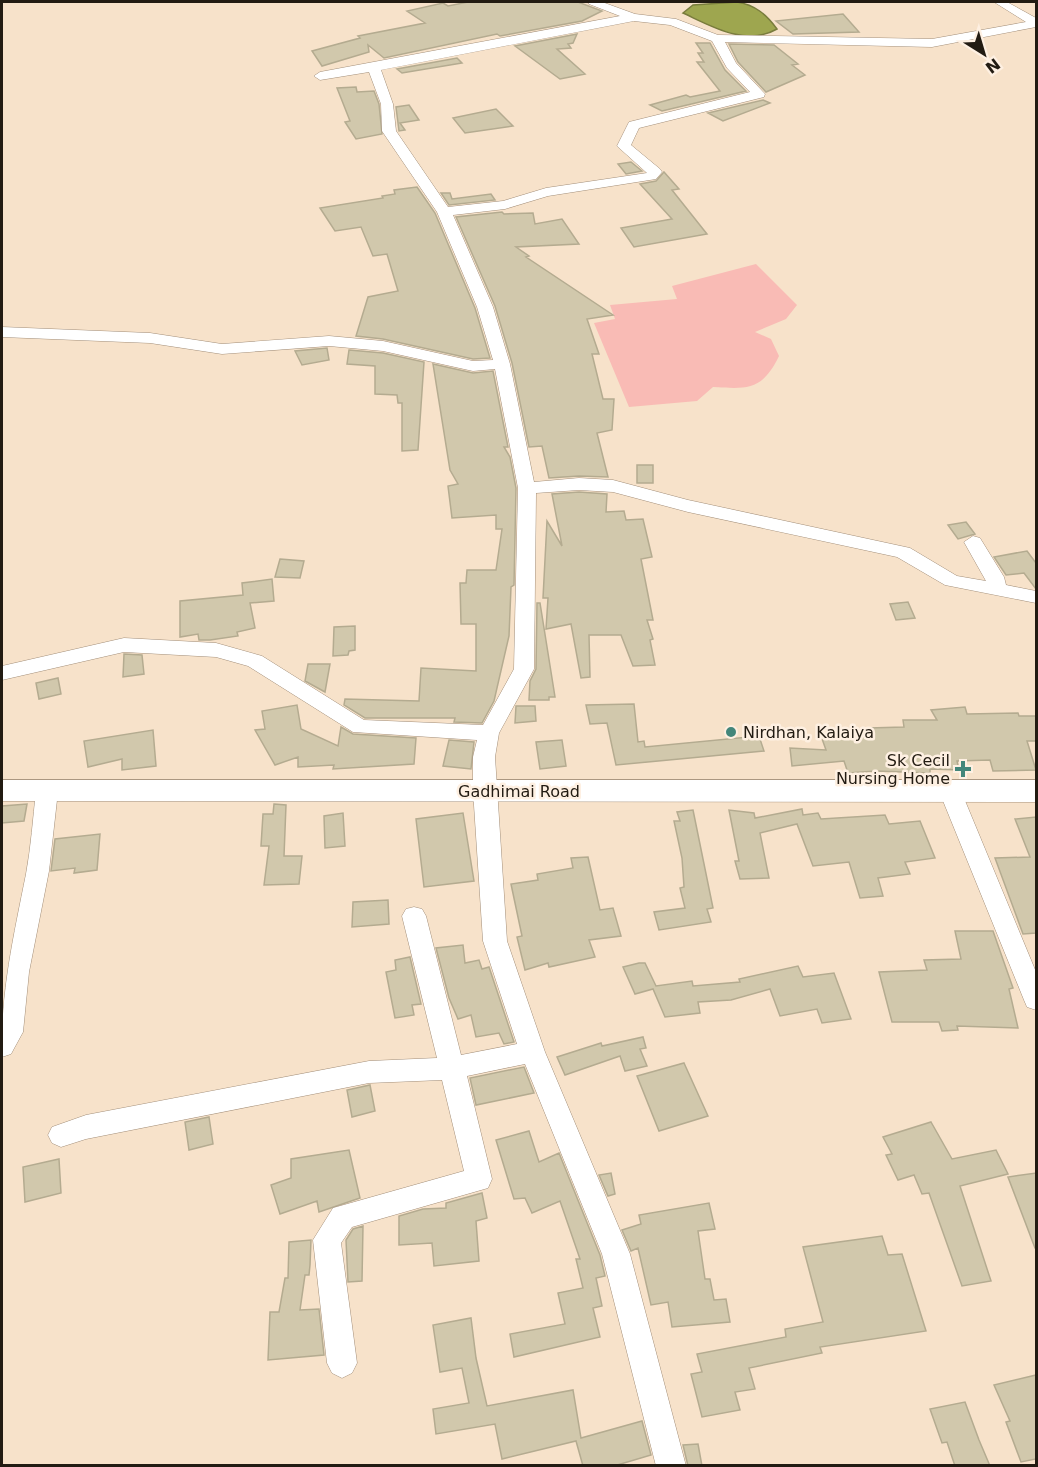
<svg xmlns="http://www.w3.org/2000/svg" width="1038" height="1467" viewBox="0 0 1038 1467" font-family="'DejaVu Sans',sans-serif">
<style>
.green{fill:#f9bbb5}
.water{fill:#9ea64f;stroke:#797c3d;stroke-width:1.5}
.building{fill:#d1c8ac;stroke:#b4ab90;stroke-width:1.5}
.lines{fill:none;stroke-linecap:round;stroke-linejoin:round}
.minor-casing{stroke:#a38f7a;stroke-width:1}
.tertiary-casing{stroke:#a38f7a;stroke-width:1}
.minor{fill:#fff;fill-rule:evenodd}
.tertiary{fill:#fff;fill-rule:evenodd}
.poi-dot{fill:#43867a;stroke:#fef0e2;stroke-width:2}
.labels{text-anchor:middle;stroke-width:5;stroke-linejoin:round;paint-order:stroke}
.poi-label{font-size:16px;fill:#221b12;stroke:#fef0e2;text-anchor:start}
.street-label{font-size:16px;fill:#221b12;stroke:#fef0e2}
</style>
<rect width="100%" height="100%" fill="#f7e2ca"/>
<path class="green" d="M 756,264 L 797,305 L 786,319 L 755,332 L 771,339 L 779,356 C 762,391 747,389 713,387 L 697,401 L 629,407 L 594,323 L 615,319 L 610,305 L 677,299 L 672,286 Z"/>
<path class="water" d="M 737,2 C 755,5 766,14 777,29 C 746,47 711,26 683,13 L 693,5 Z"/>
<path class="building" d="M 468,2 L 578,2 L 602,11 L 582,21 L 500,36 L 497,34 L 384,58 L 368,45 L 369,52 L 322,66 L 312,51 L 360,38 L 358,36 L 425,23 L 407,11 L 443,3 L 448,6 Z
M 843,14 L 859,32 L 793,34 L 776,21 Z
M 577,34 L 573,43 L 568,44 L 571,48 L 557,49 L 585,74 L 560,79 L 515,46 Z
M 696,43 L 710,43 L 725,70 L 746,91 L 662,111 L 650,105 L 686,95 L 690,97 L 720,91 L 697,62 L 704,62 L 698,53 L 703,53 Z
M 729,44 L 774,45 L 798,64 L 792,65 L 805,75 L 766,92 L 738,62 Z
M 457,58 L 462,63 L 402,73 L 397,69 Z
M 356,87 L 357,92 L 374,91 L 379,104 L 382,134 L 356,139 L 345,122 L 350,121 L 337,88 Z
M 763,100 L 770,103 L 723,121 L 708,113 Z
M 409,105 L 419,120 L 400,123 L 405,130 L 399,131 L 396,107 Z
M 496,109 L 513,126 L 465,133 L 453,118 Z
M 631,162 L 642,171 L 626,174 L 618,164 Z
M 664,172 L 679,189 L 672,190 L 707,234 L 634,247 L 621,228 L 672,219 L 640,184 L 656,181 Z
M 417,187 L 435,213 L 475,308 L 490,358 L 473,359 L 383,339 L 356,336 L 368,297 L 398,291 L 387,254 L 373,256 L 361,227 L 335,231 L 320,208 L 383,198 L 382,196 L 395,194 L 394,190 Z
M 441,193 L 450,193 L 452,199 L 491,194 L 495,200 L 449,205 Z
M 502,212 L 504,214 L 533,213 L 535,224 L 562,219 L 579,244 L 516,247 L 529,256 L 526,257 L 613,315 L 587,319 L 599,354 L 592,354 L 603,399 L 614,399 L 612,430 L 597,433 L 608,477 L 579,476 L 549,478 L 542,446 L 529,447 L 512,363 L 495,306 L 456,217 Z
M 327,348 L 329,360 L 302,365 L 295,351 Z
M 349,350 L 383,353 L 424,362 L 418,450 L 402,451 L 402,403 L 398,403 L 397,395 L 375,394 L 375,366 L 347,364 Z
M 433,364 L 473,373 L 493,371 L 508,447 L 504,447 L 510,457 L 516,488 L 514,585 L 511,587 L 509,636 L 494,701 L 482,723 L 454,722 L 455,718 L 365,718 L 344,705 L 345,699 L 419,701 L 421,668 L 476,671 L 476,624 L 461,624 L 460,583 L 466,583 L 467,570 L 496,570 L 502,529 L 496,529 L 496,515 L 452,518 L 448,486 L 458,484 L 450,470 Z
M 637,465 L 653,465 L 653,483 L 637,483 Z
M 579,492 L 607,494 L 606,512 L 624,511 L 626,520 L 643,519 L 652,557 L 641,559 L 653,620 L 647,620 L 653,639 L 650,640 L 655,665 L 633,666 L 621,635 L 589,635 L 590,677 L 581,678 L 571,624 L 546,629 L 548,598 L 543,598 L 547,521 L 562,546 L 552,494 Z
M 966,522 L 975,534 L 958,539 L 948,525 Z
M 1027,551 L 1036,563 L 1036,589 L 1024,573 L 1006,575 L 994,557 Z
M 280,559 L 304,561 L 300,578 L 275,577 Z
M 272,579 L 274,601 L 250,603 L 255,628 L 237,632 L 238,636 L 210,640 L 199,640 L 198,634 L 180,637 L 180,601 L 243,595 L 242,583 Z
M 908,602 L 915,618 L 896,620 L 890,604 Z
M 537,603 L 540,603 L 555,697 L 549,697 L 549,700 L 529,700 L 530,681 L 536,669 Z
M 355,626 L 355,650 L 349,651 L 348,655 L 333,656 L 334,627 Z
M 124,654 L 142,655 L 144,674 L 123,677 Z
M 308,664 L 330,664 L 325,692 L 305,681 Z
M 58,678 L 61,694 L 39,699 L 36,683 Z
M 634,704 L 638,742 L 644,741 L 645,747 L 759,736 L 764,751 L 616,765 L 607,723 L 590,724 L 586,705 Z
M 297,705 L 301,729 L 338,746 L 341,727 L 353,734 L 416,738 L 414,764 L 333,769 L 334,765 L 298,767 L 298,757 L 275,765 L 255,730 L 265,729 L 262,711 Z
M 516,706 L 535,706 L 536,721 L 515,723 Z
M 965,707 L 967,714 L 1018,713 L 1019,716 L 1036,716 L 1036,741 L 1027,741 L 1036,770 L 993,771 L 990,760 L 957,761 L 959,770 L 930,769 L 930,773 L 876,771 L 848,773 L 844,761 L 792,766 L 790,748 L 826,750 L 821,736 L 838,734 L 838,732 L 870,731 L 869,728 L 904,727 L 903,720 L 937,720 L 931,710 Z
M 153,730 L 156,766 L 122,770 L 122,759 L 88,767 L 84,741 Z
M 449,740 L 474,742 L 471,769 L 443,766 Z
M 562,740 L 566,766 L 540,769 L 536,742 Z
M 27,804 L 24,821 L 2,823 L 2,806 Z
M 274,804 L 286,805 L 284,856 L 302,856 L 299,884 L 264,885 L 269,846 L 261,846 L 263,814 L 273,814 Z
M 802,809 L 803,815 L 818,813 L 821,819 L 885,815 L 889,824 L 920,821 L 935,858 L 905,862 L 910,874 L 878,878 L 883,896 L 860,898 L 849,862 L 813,866 L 797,824 L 760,833 L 769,878 L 740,879 L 735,861 L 739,861 L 729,810 L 754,813 L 755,818 Z
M 693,810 L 713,908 L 707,909 L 711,922 L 659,930 L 654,912 L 685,908 L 680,888 L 684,887 L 682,858 L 674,821 L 680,821 L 677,812 Z
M 343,813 L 345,846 L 325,848 L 324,816 Z
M 463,813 L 474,881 L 424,887 L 416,819 Z
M 1036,817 L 1036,933 L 1023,934 L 995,858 L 1030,857 L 1015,819 Z
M 100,834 L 97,870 L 74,873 L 75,868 L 51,871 L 55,839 Z
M 588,857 L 600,910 L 613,908 L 621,936 L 589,940 L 595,957 L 549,967 L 548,963 L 525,970 L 517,937 L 522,936 L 511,884 L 538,880 L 537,874 L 573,868 L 571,858 Z
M 388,900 L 389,924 L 352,927 L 353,902 Z
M 955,931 L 993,931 L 1013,988 L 1009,989 L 1018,1028 L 957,1026 L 958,1030 L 942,1031 L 939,1022 L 892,1022 L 879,972 L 927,970 L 924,960 L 961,959 Z
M 463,945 L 465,963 L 479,960 L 482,969 L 489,967 L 514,1042 L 504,1044 L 499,1033 L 476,1037 L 471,1015 L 458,1019 L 449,998 L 436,948 Z
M 410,957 L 421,1004 L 412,1005 L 414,1015 L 395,1018 L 386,972 L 396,970 L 395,960 Z
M 639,963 L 645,963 L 656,986 L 692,981 L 693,986 L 740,982 L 739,979 L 798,966 L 803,977 L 834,973 L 851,1019 L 822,1023 L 817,1009 L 780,1016 L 770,989 L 731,1000 L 698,1002 L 700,1013 L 665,1017 L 653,989 L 635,994 L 623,967 Z
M 643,1037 L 646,1048 L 640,1049 L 647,1066 L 625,1071 L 620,1056 L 565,1075 L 557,1057 L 601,1043 L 602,1046 Z
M 684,1063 L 708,1116 L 659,1131 L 637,1076 Z
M 524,1067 L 534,1093 L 476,1105 L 470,1078 Z
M 370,1085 L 375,1111 L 352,1117 L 347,1090 Z
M 209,1117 L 213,1144 L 189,1150 L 185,1122 Z
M 931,1122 L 952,1159 L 996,1150 L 1008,1174 L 960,1186 L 991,1281 L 962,1286 L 929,1193 L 922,1194 L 914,1175 L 898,1180 L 886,1155 L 892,1154 L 883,1137 Z
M 529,1131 L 539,1162 L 559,1153 L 600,1255 L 605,1276 L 596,1278 L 602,1306 L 593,1308 L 600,1337 L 514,1357 L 510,1334 L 565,1324 L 558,1293 L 583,1288 L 576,1259 L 580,1259 L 560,1201 L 532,1213 L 525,1198 L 514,1199 L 496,1140 Z
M 349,1150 L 360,1198 L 319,1212 L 317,1201 L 280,1214 L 271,1185 L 291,1178 L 291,1159 Z
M 59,1159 L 61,1193 L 25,1202 L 23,1167 Z
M 611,1173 L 615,1194 L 608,1196 L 599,1175 Z
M 1036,1173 L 1036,1248 L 1035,1248 L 1008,1177 Z
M 482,1193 L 487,1218 L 476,1221 L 479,1261 L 434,1266 L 432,1243 L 399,1245 L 399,1216 L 423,1209 L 446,1208 L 446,1203 Z
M 709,1203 L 715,1229 L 698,1231 L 705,1279 L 710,1279 L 714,1300 L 726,1299 L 730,1322 L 672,1327 L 668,1302 L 651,1305 L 638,1248 L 631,1251 L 622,1230 L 641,1224 L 639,1215 Z
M 363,1226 L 362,1281 L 348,1282 L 346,1240 L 353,1229 Z
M 882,1236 L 888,1255 L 902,1254 L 926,1331 L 820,1347 L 822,1353 L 749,1368 L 755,1389 L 735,1392 L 740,1410 L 702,1417 L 691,1374 L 702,1372 L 697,1354 L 786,1337 L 785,1329 L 823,1322 L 803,1247 Z
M 311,1240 L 310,1265 L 309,1275 L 305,1275 L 300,1310 L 319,1309 L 324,1355 L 268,1360 L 270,1312 L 279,1312 L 285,1278 L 288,1278 L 289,1242 Z
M 471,1318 L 476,1358 L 487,1406 L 573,1390 L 581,1438 L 642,1421 L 651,1455 L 614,1466 L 583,1466 L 576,1441 L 502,1459 L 495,1424 L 436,1434 L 433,1409 L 469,1403 L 462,1368 L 440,1372 L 433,1325 Z
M 1036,1375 L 1036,1459 L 1021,1462 L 1006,1422 L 1010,1421 L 994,1385 Z
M 965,1402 L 979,1440 L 990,1466 L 955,1466 L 947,1442 L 942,1443 L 930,1409 Z
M 698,1444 L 702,1466 L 688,1466 L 683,1445 Z"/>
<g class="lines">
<g class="minor-casing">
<path id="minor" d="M 588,2 L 602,2 L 635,14 L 676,19 L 718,35 L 932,39 L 1026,22 L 994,2 L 1007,2 L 1036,18 L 1036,27 L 932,47 L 725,42 L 736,63 L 765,94 L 764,97 L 639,128 L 631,145 L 660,169 L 662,172 L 656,179 L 548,196 L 505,209 L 453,215 L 493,307 L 510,364 L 534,482 L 579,478 L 613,480 L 688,500 L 910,548 L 957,576 L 986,581 L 964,542 L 973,536 L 980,538 L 1004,577 L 1006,585 L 1036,591 L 1036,603 L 945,585 L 897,557 L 688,512 L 613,492 L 579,490 L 536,493 L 534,669 L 499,733 L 495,757 L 507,941 L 545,1052 L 630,1254 L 686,1466 L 656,1466 L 602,1254 L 525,1064 L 467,1076 L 492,1179 L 488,1188 L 352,1227 L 341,1243 L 357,1363 L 352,1373 L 342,1378 L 332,1373 L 327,1363 L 313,1240 L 333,1208 L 464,1171 L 442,1080 L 369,1083 L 86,1139 L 61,1147 L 52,1143 L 48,1135 L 52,1127 L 86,1115 L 369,1061 L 437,1058 L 402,916 L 406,909 L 414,907 L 422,909 L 426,916 L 461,1055 L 517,1044 L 483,941 L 473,790 L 473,757 L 477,740 L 353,732 L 248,666 L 216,657 L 124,652 L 2,680 L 2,666 L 124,638 L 216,643 L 262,656 L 364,720 L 483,725 L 514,669 L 518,488 L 495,369 L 473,371 L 383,351 L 329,346 L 222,354 L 150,343 L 2,337 L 2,327 L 150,333 L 222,344 L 329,336 L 383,341 L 473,361 L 493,360 L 477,307 L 437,212 L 382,131 L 381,104 L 369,72 L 320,80 L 314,76 L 320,72 L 620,16 L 589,4 ZM 634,21 L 670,25 L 712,41 L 727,68 L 750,92 L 629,122 L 617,146 L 647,173 L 546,188 L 503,201 L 448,207 L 396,131 L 393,104 L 381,70 Z
M 47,783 L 55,785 L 58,791 L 49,871 L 29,972 L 23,1032 L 11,1054 L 2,1057 C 0,995 14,934 26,874 C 31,847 33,818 36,791 L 39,785 Z
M 950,783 L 958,785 L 961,791 L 1036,972 L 1036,1010 L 1027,1007 L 1024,1000 L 939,791 L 942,785 Z"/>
</g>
<g class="tertiary-casing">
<path id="tertiary" d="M 1036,780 L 1036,802 L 2,801 L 2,780 Z"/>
</g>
<use href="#minor" class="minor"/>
<use href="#tertiary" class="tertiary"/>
</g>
<g class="poi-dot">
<circle cx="731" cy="732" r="6"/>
<path d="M960 760h6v6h6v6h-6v6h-6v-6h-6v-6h6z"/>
</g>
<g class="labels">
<g class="poi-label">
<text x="743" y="738">Nirdhan, Kalaiya</text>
<text x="950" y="766" text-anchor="end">Sk Cecil<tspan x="950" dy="18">Nursing Home</tspan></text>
</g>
<g class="street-label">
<text x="519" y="797">Gadhimai Road</text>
</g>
</g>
<rect width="1038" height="1467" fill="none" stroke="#221b12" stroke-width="6"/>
<g transform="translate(984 54) rotate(143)" stroke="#fef0e2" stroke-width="4.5" paint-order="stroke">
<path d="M0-4.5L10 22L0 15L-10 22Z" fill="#221b12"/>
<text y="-9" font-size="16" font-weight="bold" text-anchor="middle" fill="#221b12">N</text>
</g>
</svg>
